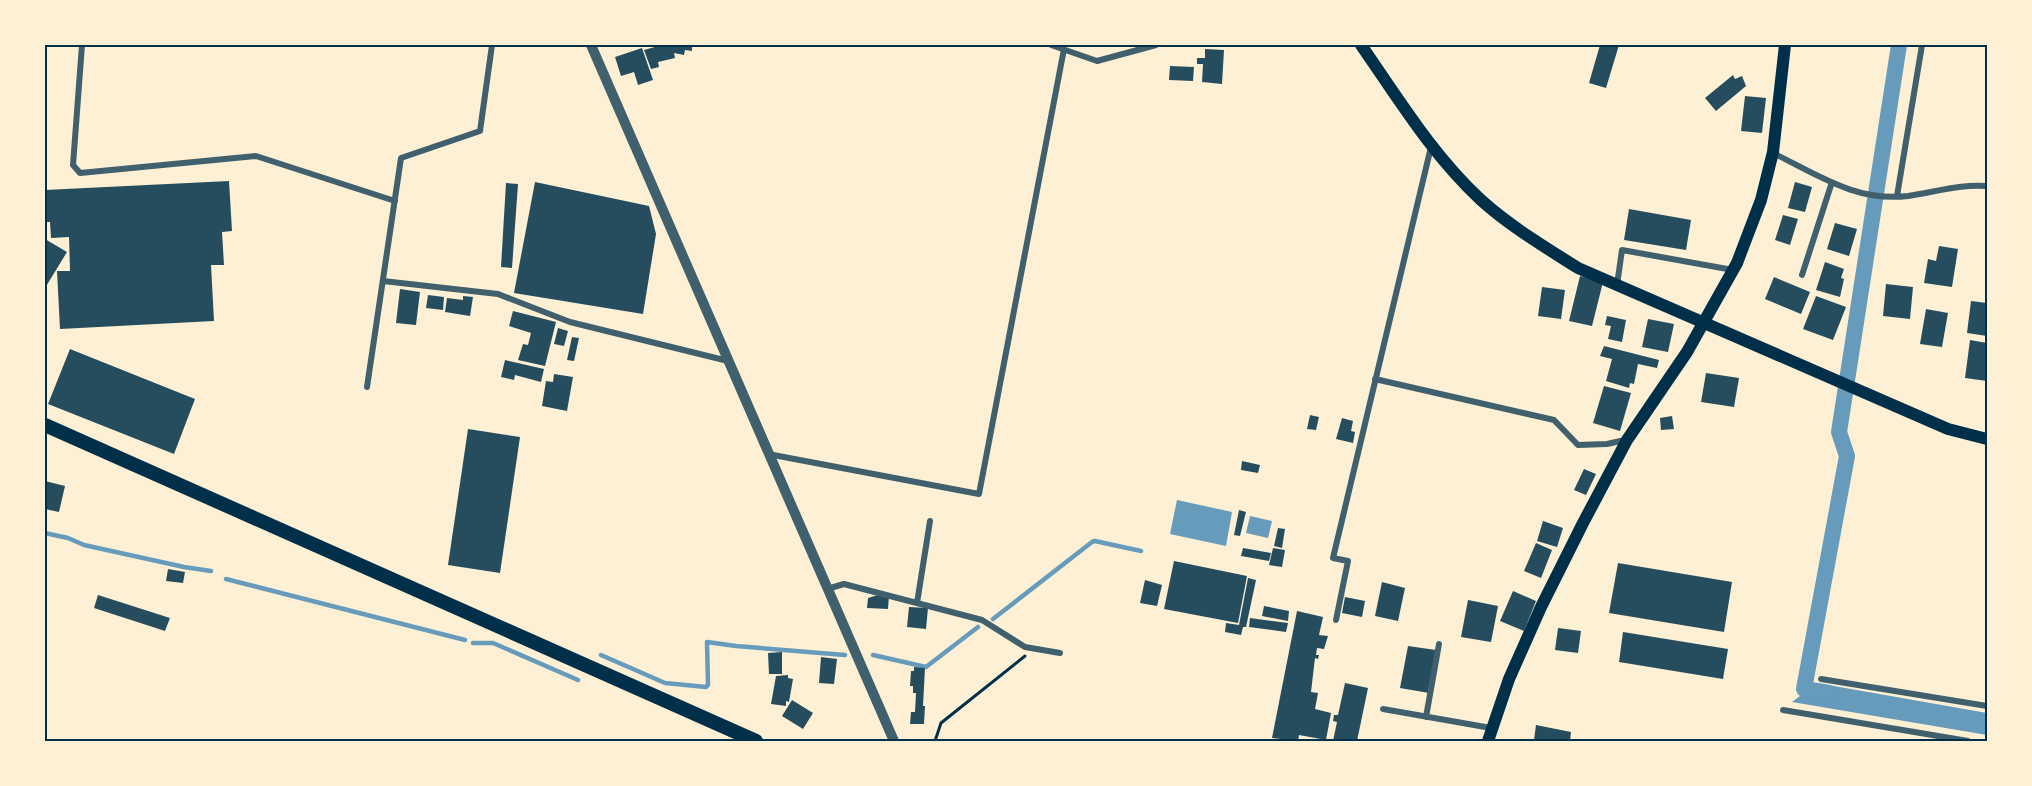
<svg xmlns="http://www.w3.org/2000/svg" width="2032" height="786" viewBox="0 0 2032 786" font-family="'Public Sans',sans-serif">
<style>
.water{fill:#669bbc}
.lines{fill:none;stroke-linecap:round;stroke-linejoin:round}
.stream{stroke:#669bbc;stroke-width:4.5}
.canal{stroke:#669bbc;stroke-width:16}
.building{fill:#264d5e}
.path{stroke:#003049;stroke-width:3}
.minor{stroke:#3f606c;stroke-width:6}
.tertiary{stroke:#3f606c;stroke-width:10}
.secondary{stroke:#003049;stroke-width:12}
.trunk{stroke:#003049;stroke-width:14}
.neatline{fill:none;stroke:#003049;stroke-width:2}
</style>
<rect width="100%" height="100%" fill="#fdf0d5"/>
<path class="water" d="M 1177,500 L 1232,512 L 1226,546 L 1170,534 Z
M 1250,516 L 1272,521 L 1268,538 L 1246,533 Z
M 1817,683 L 1987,713 L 1987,735 L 1792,702 Z"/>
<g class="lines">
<path class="stream" d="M 45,533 L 68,538 L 84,545 L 184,567 L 211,571
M 226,579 L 465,640
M 993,619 L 1092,542 L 1095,541 L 1141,551
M 473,643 L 493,643 L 578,680
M 601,655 L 665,683 L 706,687 L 708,685 L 707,642 L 736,646 L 845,655
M 873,655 L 926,667 L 978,627"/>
<path class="canal" d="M 1829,693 L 1804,689 L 1847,456 L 1839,432 L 1899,45"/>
</g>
<path class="building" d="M 662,45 L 692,45 L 692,51 L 685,50 L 684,55 L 674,53 L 675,58 L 658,62 L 659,67 L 651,69 L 644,50 Z
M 1600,45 L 1619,45 L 1606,88 L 1589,83 Z
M 642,48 L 653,80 L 638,85 L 634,72 L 621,76 L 615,57 Z
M 1205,49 L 1224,50 L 1222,84 L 1202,82 L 1203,64 L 1197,64 L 1197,58 L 1205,58 Z
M 1170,66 L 1194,67 L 1193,81 L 1169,80 Z
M 1733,75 L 1735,79 L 1742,76 L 1746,86 L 1716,111 L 1705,98 Z
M 1745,96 L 1766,98 L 1762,133 L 1741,131 Z
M 229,181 L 232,231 L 222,232 L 224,265 L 211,265 L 214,321 L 60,329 L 57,271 L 70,271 L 69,237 L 51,238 L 50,222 L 45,222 L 45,190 Z
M 535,182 L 649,206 L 656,234 L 643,314 L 514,293 Z
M 1795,182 L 1812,187 L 1805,212 L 1788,208 Z
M 506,183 L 518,184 L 512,268 L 501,267 Z
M 1629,209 L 1691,220 L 1686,250 L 1624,240 Z
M 1783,215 L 1798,219 L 1790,245 L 1775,240 Z
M 1835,223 L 1857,229 L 1849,256 L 1827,249 Z
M 45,239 L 67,252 L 45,288 Z
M 1939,246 L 1958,249 L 1952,287 L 1924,283 L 1928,259 L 1936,261 Z
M 1825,262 L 1844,269 L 1841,278 L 1844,279 L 1840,297 L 1816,290 Z
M 1580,276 L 1603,282 L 1592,326 L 1569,321 Z
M 1774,277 L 1810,292 L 1801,314 L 1765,299 Z
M 1886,284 L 1913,287 L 1910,319 L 1883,316 Z
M 1542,287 L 1565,290 L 1561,319 L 1538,316 Z
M 400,289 L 420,292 L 416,325 L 396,323 Z
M 428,295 L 444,297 L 443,310 L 426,308 Z
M 463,296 L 473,297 L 470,316 L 445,312 L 447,298 L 463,300 Z
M 1816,296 L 1846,307 L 1833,340 L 1803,329 Z
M 1971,301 L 1987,303 L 1987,336 L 1967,333 Z
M 1926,309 L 1948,313 L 1942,347 L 1920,344 Z
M 513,311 L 556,322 L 545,366 L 518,360 L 523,344 L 528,345 L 531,333 L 509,326 Z
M 1607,316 L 1626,320 L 1622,342 L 1608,339 L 1611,326 L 1605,325 Z
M 1648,319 L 1674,324 L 1668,352 L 1642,347 Z
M 558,328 L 568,331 L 564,346 L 554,344 Z
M 572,337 L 579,338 L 574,361 L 567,360 Z
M 1970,340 L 1987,343 L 1987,381 L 1965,378 Z
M 1604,346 L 1659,360 L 1657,368 L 1638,364 L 1634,384 L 1630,383 L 1629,388 L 1606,381 L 1612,359 L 1600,356 Z
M 70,349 L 195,399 L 174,454 L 48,404 Z
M 505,360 L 544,369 L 541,382 L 515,375 L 514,380 L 501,377 Z
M 1706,373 L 1739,378 L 1734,407 L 1701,402 Z
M 554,374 L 573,377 L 567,411 L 542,406 L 546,381 L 553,382 Z
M 1604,386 L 1631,393 L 1620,431 L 1593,423 Z
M 1310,415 L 1319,417 L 1316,430 L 1307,429 Z
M 1672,416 L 1674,429 L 1661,430 L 1660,418 Z
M 1342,418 L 1353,421 L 1351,431 L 1355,432 L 1353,443 L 1336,439 Z
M 468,429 L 520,437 L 500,573 L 448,565 Z
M 1242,461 L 1260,465 L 1258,473 L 1241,470 Z
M 1584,469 L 1596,474 L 1586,495 L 1574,490 Z
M 45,481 L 65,486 L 59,512 L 45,509 Z
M 1239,510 L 1246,512 L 1240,536 L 1234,535 Z
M 1543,521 L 1563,528 L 1557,547 L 1537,541 Z
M 1278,528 L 1285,529 L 1282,548 L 1274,546 Z
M 1536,543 L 1552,550 L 1541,578 L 1524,571 Z
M 1243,548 L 1271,553 L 1269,561 L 1241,556 Z
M 1273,548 L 1285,550 L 1282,567 L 1269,565 Z
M 1174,561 L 1247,576 L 1238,623 L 1164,609 Z
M 1618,563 L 1732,582 L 1724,632 L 1609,613 Z
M 168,569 L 185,572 L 183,583 L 166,581 Z
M 1248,578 L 1256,580 L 1246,627 L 1243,627 L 1241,635 L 1225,632 L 1226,623 L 1239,625 Z
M 1145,580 L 1162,585 L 1157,606 L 1140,603 Z
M 1382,582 L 1405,588 L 1398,621 L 1375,616 Z
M 1513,591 L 1536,601 L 1524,631 L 1500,621 Z
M 98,595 L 170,618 L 165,631 L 94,608 Z
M 878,595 L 889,595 L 888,609 L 867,608 L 868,598 Z
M 1345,597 L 1365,601 L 1362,617 L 1342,613 Z
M 1468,600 L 1498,606 L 1491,642 L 1461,637 Z
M 1264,606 L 1289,611 L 1288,621 L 1262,616 Z
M 909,607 L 928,608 L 926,629 L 907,627 Z
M 1297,611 L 1323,617 L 1319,635 L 1328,636 L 1324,649 L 1317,648 L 1316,655 L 1319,655 L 1318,659 L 1315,658 L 1311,692 L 1318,693 L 1315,709 L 1331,713 L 1326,740 L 1299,735 L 1298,741 L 1272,738 Z
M 1250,618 L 1288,623 L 1286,632 L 1249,627 Z
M 1558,628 L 1581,631 L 1578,653 L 1555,650 Z
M 1623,632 L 1728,649 L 1723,679 L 1619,662 Z
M 1408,646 L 1436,650 L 1429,693 L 1400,688 Z
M 782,652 L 782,674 L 769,674 L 768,653 Z
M 821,657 L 837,659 L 834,684 L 819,683 Z
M 914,667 L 925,668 L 923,706 L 925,706 L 924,724 L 910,724 L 911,712 L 915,712 L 916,693 L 913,693 L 913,686 L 910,686 L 911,671 L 914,671 Z
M 788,675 L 788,678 L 793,679 L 789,702 L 786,701 L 786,706 L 771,704 L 776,676 Z
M 1345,683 L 1368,688 L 1357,741 L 1333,741 L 1337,722 L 1333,721 L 1334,715 L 1338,715 Z
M 792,700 L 813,713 L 803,729 L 782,716 Z
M 1536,725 L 1571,732 L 1570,741 L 1534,740 Z"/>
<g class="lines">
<path class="path" d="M 935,741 L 941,723 L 1025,656"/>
<path class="minor" d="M 82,45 L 73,165 L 80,173 L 256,156 L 395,201
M 1051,45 L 1097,61 L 1156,45
M 1773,153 C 1818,175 1856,202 1908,196 C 1935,192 1960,184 1987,186
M 1897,196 L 1922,45
M 1802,275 L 1832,182
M 383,281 L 498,294 L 570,322 L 728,361
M 1617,285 L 1622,250 L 1733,270
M 1375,379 L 1554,420 L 1578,445 L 1607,444 L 1625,440
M 367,387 L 401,158 L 480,131 L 492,45
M 768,454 L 979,494 L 1064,49
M 827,589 L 844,584 L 982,620 L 1025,647 L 1060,653
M 917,603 L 930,521
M 1336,620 L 1348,561 L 1333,558 L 1431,147
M 1821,679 L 1987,706
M 1383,709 L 1491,728
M 1783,710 L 1968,741
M 1426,717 L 1439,644"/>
<path class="tertiary" d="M 591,45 L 894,741"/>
<path class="secondary" d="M 1361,45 C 1398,98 1433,156 1481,200 C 1511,227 1545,247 1578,268 L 1948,429 L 1987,439
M 1488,741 L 1509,679 L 1541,607 L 1583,523 L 1627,440 L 1687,352 L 1737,263 L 1761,200 L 1773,152 L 1785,45"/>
<path class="trunk" d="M 45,425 L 756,741"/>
</g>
<rect width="2032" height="786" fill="none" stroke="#fdf0d5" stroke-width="93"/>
<rect x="46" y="46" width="1940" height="694" class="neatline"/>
</svg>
